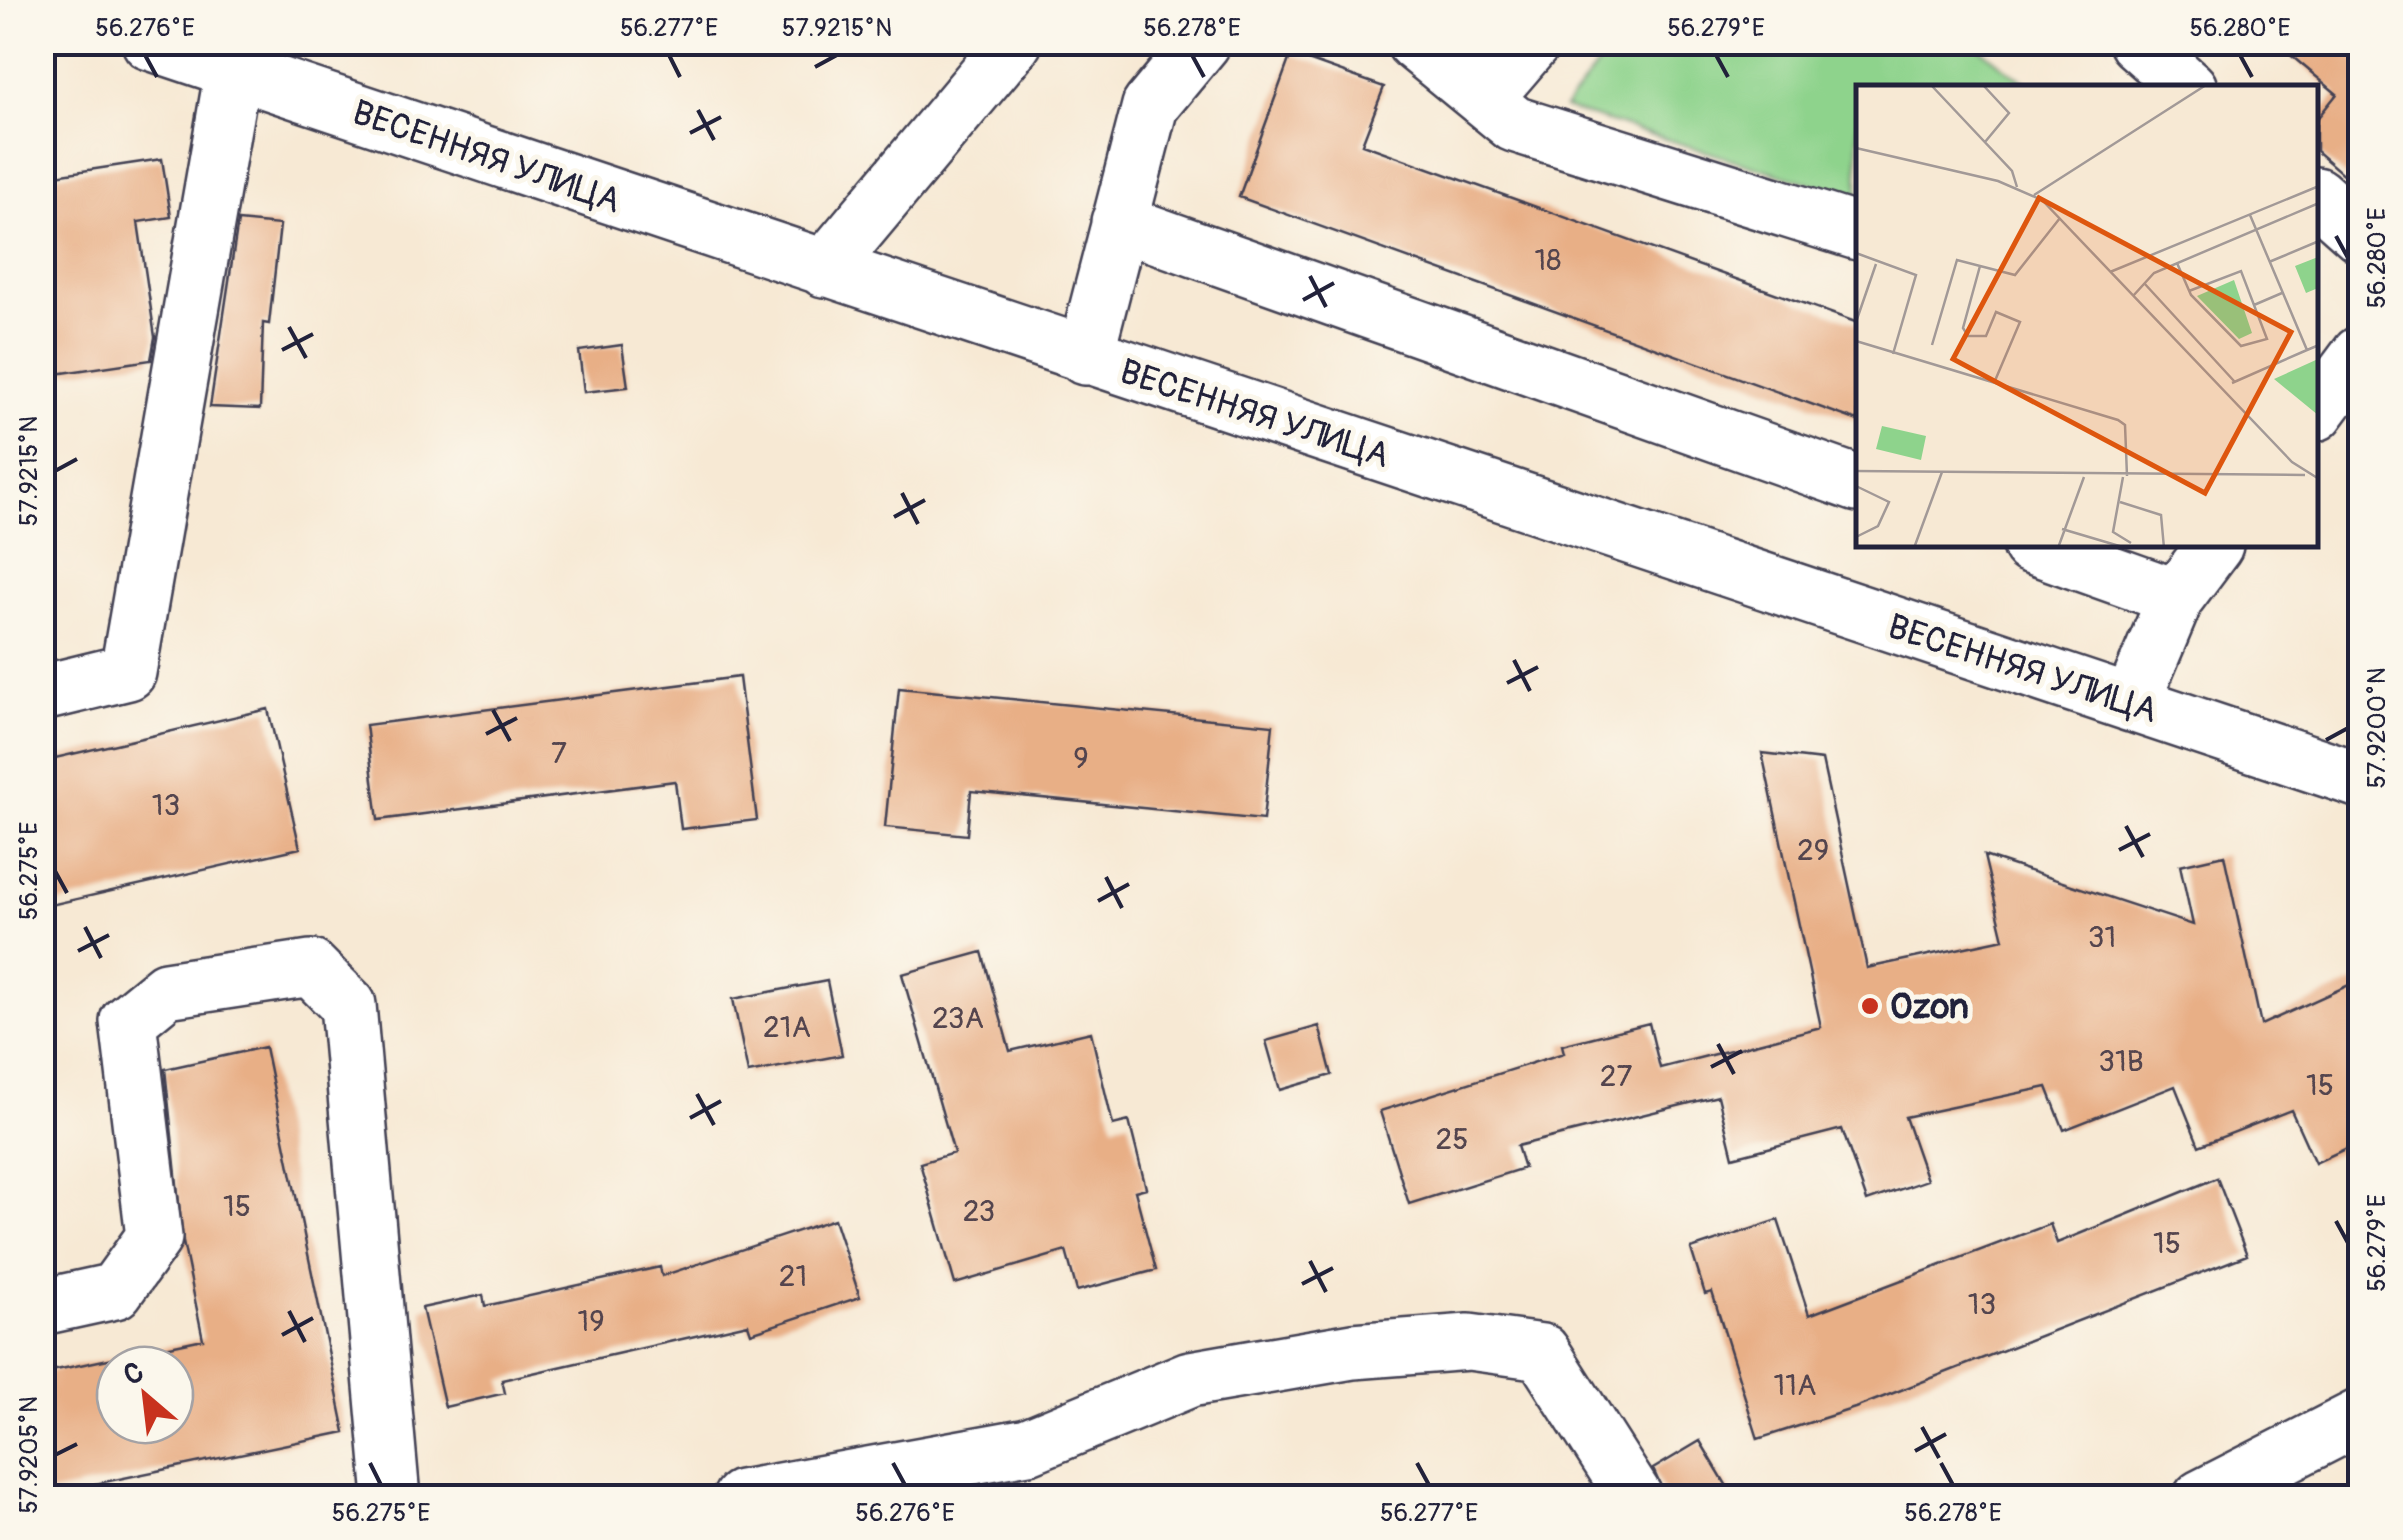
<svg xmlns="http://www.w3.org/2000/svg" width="2403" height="1540" viewBox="0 0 2403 1540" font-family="Pangolin,sans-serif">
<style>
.green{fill:#8ed38c;stroke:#587a64;stroke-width:2.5}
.building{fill:#e8af86;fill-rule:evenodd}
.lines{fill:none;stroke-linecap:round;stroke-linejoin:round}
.minor-casing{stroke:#424052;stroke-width:60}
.minor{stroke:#fff;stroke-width:55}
.ticks{fill:none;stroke:#22223b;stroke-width:4}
.poi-dot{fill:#c8321e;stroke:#fbf7ec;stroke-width:4}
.labels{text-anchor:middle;stroke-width:10;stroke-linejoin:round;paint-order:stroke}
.number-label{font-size:30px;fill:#54454e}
.street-label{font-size:35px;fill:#22223b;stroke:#fbf7ec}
.poi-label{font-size:35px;font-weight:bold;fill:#22223b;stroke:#fbf7ec;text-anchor:start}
.inset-road{fill:none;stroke:#a29997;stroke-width:2.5}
.view{fill:#de560e;fill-opacity:0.15;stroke:#de560e;stroke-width:5}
.inset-edge{fill:none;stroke:#22223b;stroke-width:5}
.neatline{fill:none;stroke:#22223b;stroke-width:4}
.ticks-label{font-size:25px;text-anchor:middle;fill:#22223b}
</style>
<rect width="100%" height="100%" fill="#fbf7ec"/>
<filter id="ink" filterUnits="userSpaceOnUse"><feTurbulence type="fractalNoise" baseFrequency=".01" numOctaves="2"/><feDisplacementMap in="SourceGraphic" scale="20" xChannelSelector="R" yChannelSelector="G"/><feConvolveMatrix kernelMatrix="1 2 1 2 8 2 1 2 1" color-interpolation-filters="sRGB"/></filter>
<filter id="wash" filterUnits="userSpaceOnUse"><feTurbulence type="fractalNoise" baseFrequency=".0048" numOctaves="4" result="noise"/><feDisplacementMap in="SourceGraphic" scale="40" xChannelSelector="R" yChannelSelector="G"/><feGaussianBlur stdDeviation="2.25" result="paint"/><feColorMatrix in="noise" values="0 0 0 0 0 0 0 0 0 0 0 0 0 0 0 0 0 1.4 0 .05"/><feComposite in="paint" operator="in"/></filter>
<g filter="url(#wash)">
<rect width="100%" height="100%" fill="#f7e9d4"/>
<path class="green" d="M 1615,43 L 1973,43 L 2031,87 L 1858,88 L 1858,198 L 1564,108 Z"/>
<g id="blocks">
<path class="building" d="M 2275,42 L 2360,42 L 2360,189 L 2316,151 L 2316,120 L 2337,94 Z
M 1291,54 L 1384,87 L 1362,144 L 1858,323 L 1858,421 L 1239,197 Z
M 162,159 L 171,217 L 138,222 L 155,337 L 151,360 L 42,376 L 42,177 Z
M 238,221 L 280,225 L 269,324 L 263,323 L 260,409 L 210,407 Z
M 622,345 L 628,387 L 584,392 L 579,351 Z
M 739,677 L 757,820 L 681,829 L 675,781 L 378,820 L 366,725 Z
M 899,688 L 1273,725 L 1263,820 L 971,791 L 967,835 L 885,827 Z
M 268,709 L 300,848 L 42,907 L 42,761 Z
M 1762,753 L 1822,760 L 1867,968 L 2004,939 L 1984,856 L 2193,925 L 2180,865 L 2224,855 L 2261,1025 L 2360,980 L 2360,1142 L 2315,1163 L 2291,1110 L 2199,1146 L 2175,1086 L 2064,1130 L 2047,1087 L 1905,1117 L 1927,1180 L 1867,1201 L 1842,1129 L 1733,1157 L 1718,1096 L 1517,1146 L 1524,1168 L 1409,1204 L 1380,1111 L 1564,1053 L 1562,1045 L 1649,1023 L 1660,1068 L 1821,1027 Z
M 982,952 L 1010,1051 L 1091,1032 L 1113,1125 L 1129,1121 L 1146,1188 L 1135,1191 L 1156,1270 L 1077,1291 L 1066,1251 L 955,1284 L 920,1163 L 954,1153 L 902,974 Z
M 827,981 L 842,1055 L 748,1073 L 733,999 Z
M 1319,1026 L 1332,1075 L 1280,1090 L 1266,1041 Z
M 265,1047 L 345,1432 L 42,1495 L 42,1373 L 203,1339 L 183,1242 L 165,1069 ZM 115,1365 L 175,1365 L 175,1425 L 115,1425 Z
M 2217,1178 L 2247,1255 L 1855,1408 L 1758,1439 L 1712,1292 L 1705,1294 L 1691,1249 L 1778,1220 L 1809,1315 L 2050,1224 L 2057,1243 Z
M 834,1219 L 860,1297 L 751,1333 L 748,1324 L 502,1380 L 505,1393 L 445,1407 L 422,1308 L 483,1295 L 485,1306 L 660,1267 L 662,1276 Z
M 1700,1441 L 1734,1498 L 1666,1498 L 1653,1469 Z"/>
</g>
</g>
<g filter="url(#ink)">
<use href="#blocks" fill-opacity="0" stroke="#424052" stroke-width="2.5"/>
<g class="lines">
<g class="minor-casing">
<path id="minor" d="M 150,42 L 2360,780
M 1414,42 L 1514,124 L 1858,232
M 2137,42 L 2189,88
M 1484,99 L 1533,42
M 2316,195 L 2360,234
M 1119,222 L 1858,484
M 824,269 L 1014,42
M 1085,357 L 1150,106 L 1203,42
M 2316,413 L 2360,354
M 2030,545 L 2176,597
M 42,693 L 128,672 L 233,70
M 2131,704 L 2176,597 L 2215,545
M 42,1307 L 115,1291 L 154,1237 L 128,1021 L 166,990 L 311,968 L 348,1005 L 392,1498
M 741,1498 L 1028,1446 L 1190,1379 L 1353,1351 L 1469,1342 L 1542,1352 L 1635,1498
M 2201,1498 L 2360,1417"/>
</g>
<use href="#minor" class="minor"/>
</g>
</g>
<path class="ticks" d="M 145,55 L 157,77M 669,55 L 680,77M 1192,55 L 1204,77M 1716,55 L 1728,77M 2240,55 L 2252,77M 815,67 L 837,55M 698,110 L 714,140M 690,133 L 721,117M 2336,236 L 2348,258M 1310,276 L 1326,307M 1303,300 L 1334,283M 289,327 L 306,358M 282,350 L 313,334M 55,471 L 77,459M 902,493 L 918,524M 894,517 L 925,500M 1514,660 L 1530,691M 1507,683 L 1538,667M 493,710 L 510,741M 486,734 L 517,718M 2326,740 L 2348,728M 2126,826 L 2143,857M 2119,850 L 2150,834M 55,871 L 67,893M 1106,877 L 1122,908M 1098,901 L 1129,884M 85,927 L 101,958M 78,951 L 109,935M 1718,1044 L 1734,1074M 1711,1067 L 1742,1051M 697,1094 L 714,1125M 690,1118 L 721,1101M 2336,1221 L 2348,1243M 1310,1261 L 1326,1292M 1302,1284 L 1333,1268M 289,1311 L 305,1342M 282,1335 L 313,1318M 1922,1427 L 1939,1458M 1915,1451 L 1946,1434M 55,1455 L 77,1444M 370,1463 L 381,1485M 893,1463 L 905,1485M 1417,1463 L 1429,1485M 1941,1463 L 1953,1485"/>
<circle class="poi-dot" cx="1870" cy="1006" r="10"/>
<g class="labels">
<g class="number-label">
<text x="1548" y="270">18</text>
<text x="559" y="763">7</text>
<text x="1081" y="768">9</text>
<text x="166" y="815">13</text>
<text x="1813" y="860">29</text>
<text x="2102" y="947">31</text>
<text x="958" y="1028">23А</text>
<text x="787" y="1037">21А</text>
<text x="2121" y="1071">31В</text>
<text x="1616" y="1086">27</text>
<text x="2320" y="1095">15</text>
<text x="1452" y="1149">25</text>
<text x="237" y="1216">15</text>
<text x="979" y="1221">23</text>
<text x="2167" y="1253">15</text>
<text x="793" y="1286">21</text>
<text x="1982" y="1314">13</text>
<text x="591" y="1331">19</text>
<text x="1795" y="1395">11А</text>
</g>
<g class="street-label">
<text transform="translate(487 156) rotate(19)" y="12">ВЕСЕННЯЯ УЛИЦА</text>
<text transform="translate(1255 413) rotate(18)" y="12">ВЕСЕННЯЯ УЛИЦА</text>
<text transform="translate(2023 668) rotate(18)" y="12">ВЕСЕННЯЯ УЛИЦА</text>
</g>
<g class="poi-label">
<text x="1890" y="1018">Ozon</text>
</g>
</g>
<g transform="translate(1856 85)">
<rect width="462" height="462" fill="#f7e9d4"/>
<path d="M 462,172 L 462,203 L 450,208 L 439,181 ZM 378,195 L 396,248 L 383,254 L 341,211 ZM 462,274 L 462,330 L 418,294 ZM 26,341 L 70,351 L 65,375 L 20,364 Z" fill="#8ed38c"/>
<path class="inset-road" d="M 75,0 L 156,86 L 161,102M 127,0 L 153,28 L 129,57M 0,63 L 142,96 L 186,115 L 436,377 L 463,394M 178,110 L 350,0M 394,130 L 451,265 L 463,260M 0,168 L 60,190 L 37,269M 413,177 L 463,156M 321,178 L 335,210 L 385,261 L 411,254 L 385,186 L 333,206M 124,181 L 107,243 L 112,251 L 130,251 L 140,227 L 164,237 L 138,298M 254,187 L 463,101M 288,198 L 378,296M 277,211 L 298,188 L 463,118M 398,220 L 426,208M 0,237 L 20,179M 0,256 L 262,335 L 269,340 L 271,391M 76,260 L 101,175 L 159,190 L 204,133M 376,298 L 451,265M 0,386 L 449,390M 267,392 L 257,447 L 275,458M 0,401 L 33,417 L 22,441 L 0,452M 264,417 L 305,430 L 308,463M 206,444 L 270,463M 58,463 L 86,387M 202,463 L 228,392"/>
<path class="view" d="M 183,113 L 435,247 L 349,408 L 97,274 Z"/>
<rect width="462" height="462" class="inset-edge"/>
</g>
<rect width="2403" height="1540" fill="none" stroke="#fbf7ec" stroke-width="110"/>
<g transform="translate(145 1395) rotate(332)"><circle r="48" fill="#fbf7ec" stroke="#a4a2a5" stroke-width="2.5"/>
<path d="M0-8L18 38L0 25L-18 38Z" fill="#c8321e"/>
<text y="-15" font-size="28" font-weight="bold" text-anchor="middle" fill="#22223b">С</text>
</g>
<rect x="55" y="55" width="2293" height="1430" class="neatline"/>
<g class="ticks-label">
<text x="145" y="36">56.276°E</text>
<text x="669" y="36">56.277°E</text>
<text x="837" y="36">57.9215°N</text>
<text x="1192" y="36">56.278°E</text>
<text x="1716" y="36">56.279°E</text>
<text x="2240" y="36">56.280°E</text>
<text transform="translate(2376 258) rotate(-90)" y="9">56.280°E</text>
<text transform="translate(28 471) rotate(-90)" y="9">57.9215°N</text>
<text transform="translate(2376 728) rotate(-90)" y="9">57.9200°N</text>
<text transform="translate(28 871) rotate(-90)" y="9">56.275°E</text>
<text transform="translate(2376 1243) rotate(-90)" y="9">56.279°E</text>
<text transform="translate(28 1455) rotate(-90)" y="9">57.9205°N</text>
<text x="381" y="1521">56.275°E</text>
<text x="905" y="1521">56.276°E</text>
<text x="1429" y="1521">56.277°E</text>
<text x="1953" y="1521">56.278°E</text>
</g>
</svg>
